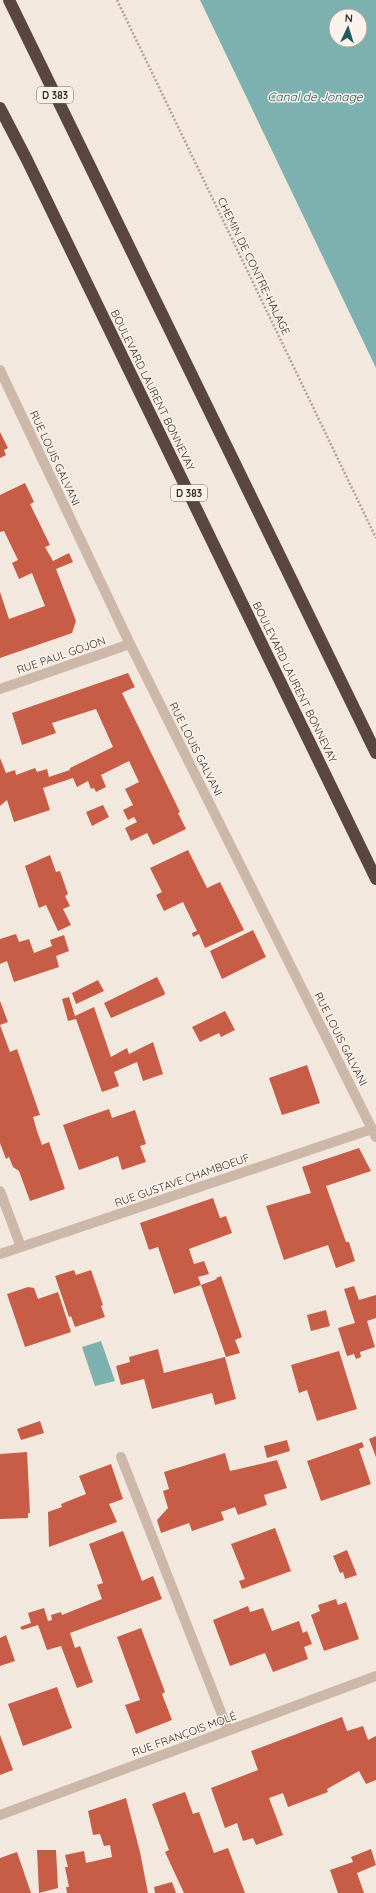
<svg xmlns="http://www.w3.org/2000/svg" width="376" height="1893" viewBox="0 0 376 1893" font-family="Quicksand,sans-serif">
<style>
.water{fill:#7cb1af;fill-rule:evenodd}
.building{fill:#c75d47}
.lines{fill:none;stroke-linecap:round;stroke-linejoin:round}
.path{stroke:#b7a093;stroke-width:2.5;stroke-dasharray:2 2;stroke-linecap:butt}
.lane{stroke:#ccb7a9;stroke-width:10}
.street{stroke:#ccb7a9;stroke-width:10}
.highway{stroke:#5a4640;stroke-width:12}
.labels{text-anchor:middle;stroke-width:3;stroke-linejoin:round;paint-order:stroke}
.shield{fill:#faf2eb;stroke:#736863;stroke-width:1}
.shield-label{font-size:10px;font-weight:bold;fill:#392d29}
.street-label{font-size:11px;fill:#392d29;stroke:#faf2eb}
.water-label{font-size:12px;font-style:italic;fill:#1e5b5b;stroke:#faf2eb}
</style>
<rect width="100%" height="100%" fill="#f3e8de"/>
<path class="water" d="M 200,0 L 376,0 L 376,368 ZM 336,16 L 360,16 L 360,40 L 336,40 Z
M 101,1341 L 115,1381 L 95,1386 L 82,1347 Z"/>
<path class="building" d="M 0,432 L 8,448 L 4,450 L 6,455 L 0,458 Z
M 25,483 L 34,502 L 30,504 L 50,545 L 45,547 L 53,561 L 69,553 L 73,562 L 56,569 L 76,621 L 72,633 L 0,658 L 0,592 L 9,619 L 45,606 L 32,573 L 19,579 L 12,563 L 18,560 L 4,531 L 0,532 L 0,495 Z
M 128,673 L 135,687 L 122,693 L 180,812 L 178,813 L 186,829 L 153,845 L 147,833 L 131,841 L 125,828 L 137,822 L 134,817 L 128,820 L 123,810 L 133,805 L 125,789 L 139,782 L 129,761 L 101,775 L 106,787 L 96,792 L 94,788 L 91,789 L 88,781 L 77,787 L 73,778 L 43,788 L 50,810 L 14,822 L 7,800 L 0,806 L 0,758 L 6,773 L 15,770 L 16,775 L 35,768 L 37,772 L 47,769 L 49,777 L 70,770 L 70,768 L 113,747 L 96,709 L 52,723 L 56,733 L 22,745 L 12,713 Z
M 103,805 L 109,817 L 92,826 L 86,812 Z
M 188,850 L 207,888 L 220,882 L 244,930 L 205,948 L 199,934 L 193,937 L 192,933 L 197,931 L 183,902 L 164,911 L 156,895 L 162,892 L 150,868 Z
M 50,855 L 56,872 L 60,871 L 68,894 L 65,896 L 70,906 L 63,909 L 71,925 L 58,931 L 46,905 L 39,908 L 25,866 Z
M 253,930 L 266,957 L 222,979 L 210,951 Z
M 16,934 L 19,942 L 29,939 L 34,953 L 52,946 L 50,940 L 64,935 L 69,951 L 56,956 L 59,967 L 14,982 L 7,961 L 0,964 L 0,939 Z
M 157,977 L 165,993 L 164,995 L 111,1018 L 104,1003 Z
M 98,980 L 104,991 L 76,1004 L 72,993 Z
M 69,997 L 75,1016 L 94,1007 L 111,1057 L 127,1048 L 129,1054 L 153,1042 L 163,1074 L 143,1081 L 137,1062 L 114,1072 L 119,1086 L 102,1092 L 76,1019 L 68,1021 L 62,999 Z
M 0,1001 L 8,1022 L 0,1025 L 10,1052 L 17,1049 L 40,1115 L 33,1117 L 37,1131 L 42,1145 L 49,1142 L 65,1189 L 30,1201 L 19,1171 L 13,1167 L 9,1157 L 6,1159 L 0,1143 Z
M 225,1011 L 235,1030 L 221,1037 L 219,1033 L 200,1042 L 192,1027 Z
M 307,1065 L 320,1103 L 282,1115 L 269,1078 Z
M 109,1109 L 112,1118 L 135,1110 L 146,1144 L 140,1146 L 146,1162 L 122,1170 L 118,1156 L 79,1170 L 63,1125 Z
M 359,1148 L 371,1171 L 326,1186 L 346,1242 L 349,1242 L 355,1261 L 336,1268 L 328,1245 L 284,1260 L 266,1206 L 311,1193 L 302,1167 Z
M 213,1198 L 220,1218 L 226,1216 L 232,1233 L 189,1249 L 194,1264 L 204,1261 L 209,1274 L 198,1277 L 201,1285 L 174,1294 L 158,1247 L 149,1250 L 140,1223 Z
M 74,1270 L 76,1275 L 91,1270 L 103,1305 L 101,1306 L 105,1317 L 75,1327 L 71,1316 L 69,1317 L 55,1276 Z
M 221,1276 L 242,1337 L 235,1340 L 240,1353 L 226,1357 L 201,1285 L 217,1279 L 216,1278 Z
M 354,1286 L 359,1300 L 376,1295 L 376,1318 L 367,1321 L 375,1347 L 360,1352 L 361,1357 L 356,1359 L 354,1354 L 347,1356 L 338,1328 L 355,1323 L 344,1289 Z
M 28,1287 L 34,1288 L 38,1299 L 58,1292 L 71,1332 L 25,1347 L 7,1294 Z
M 326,1310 L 330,1326 L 311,1331 L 307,1315 Z
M 158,1349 L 164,1373 L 225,1357 L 236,1399 L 215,1405 L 212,1393 L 152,1409 L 144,1379 L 121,1385 L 116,1366 L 130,1362 L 129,1357 Z
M 339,1351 L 357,1409 L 317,1421 L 307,1390 L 299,1393 L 291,1365 Z
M 40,1421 L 44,1433 L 21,1440 L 17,1429 Z
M 376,1436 L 376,1457 L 369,1439 Z
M 287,1440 L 290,1451 L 267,1458 L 264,1446 Z
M 362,1442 L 364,1447 L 359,1449 L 371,1484 L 321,1501 L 307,1461 Z
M 27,1452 L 30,1513 L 28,1513 L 28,1518 L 0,1519 L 0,1454 Z
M 225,1453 L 230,1471 L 277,1460 L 287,1488 L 264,1495 L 267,1505 L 238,1515 L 235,1507 L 221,1512 L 224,1520 L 192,1531 L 189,1523 L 161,1533 L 157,1520 L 168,1508 L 163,1491 L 169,1489 L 164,1472 Z
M 111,1464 L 123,1499 L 109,1504 L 117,1522 L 49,1547 L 48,1512 L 62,1507 L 61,1504 L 86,1494 L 79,1476 Z
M 275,1528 L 291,1571 L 242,1589 L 239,1581 L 245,1579 L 231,1544 Z
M 123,1531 L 142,1581 L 153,1576 L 162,1599 L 70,1633 L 75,1648 L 80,1646 L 93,1682 L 77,1688 L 61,1646 L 47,1650 L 38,1625 L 22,1630 L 20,1627 L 31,1623 L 28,1613 L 44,1608 L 48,1621 L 52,1620 L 51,1615 L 61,1612 L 62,1615 L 102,1599 L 97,1585 L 103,1583 L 89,1544 Z
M 347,1550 L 357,1575 L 345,1579 L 343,1572 L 340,1573 L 333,1556 Z
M 336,1599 L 338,1605 L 346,1602 L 359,1639 L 324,1651 L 311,1615 L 320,1611 L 318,1605 Z
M 248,1606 L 250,1612 L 263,1608 L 272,1631 L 299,1621 L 303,1633 L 307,1631 L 312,1644 L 304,1647 L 308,1659 L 273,1672 L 265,1653 L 230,1666 L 213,1620 Z
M 141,1628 L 165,1692 L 162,1694 L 172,1720 L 136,1734 L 125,1705 L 140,1700 L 117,1637 Z
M 6,1635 L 15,1661 L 0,1666 L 0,1638 Z
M 57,1687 L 72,1728 L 23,1746 L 8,1704 Z
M 342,1717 L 347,1731 L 363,1726 L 368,1740 L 376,1736 L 376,1780 L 366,1784 L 359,1771 L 327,1789 L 328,1792 L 288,1807 L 283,1793 L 269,1798 L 283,1835 L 256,1845 L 253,1838 L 243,1841 L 237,1823 L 225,1828 L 211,1788 L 258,1770 L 251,1751 Z
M 0,1735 L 13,1770 L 0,1775 Z
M 185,1792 L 193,1814 L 199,1812 L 214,1853 L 228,1848 L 245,1893 L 184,1893 L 165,1852 L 169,1850 L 152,1804 Z
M 126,1798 L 140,1852 L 148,1893 L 67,1893 L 66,1887 L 69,1887 L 65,1867 L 68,1867 L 65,1855 L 84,1851 L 86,1863 L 112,1857 L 110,1845 L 104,1846 L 100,1834 L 93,1835 L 88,1811 Z
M 371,1849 L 376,1865 L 357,1873 L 364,1893 L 338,1893 L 330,1870 L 353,1862 L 351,1857 Z
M 37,1850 L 56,1850 L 58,1888 L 39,1893 Z
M 17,1852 L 31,1893 L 0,1893 L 0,1858 Z
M 172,1882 L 176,1893 L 155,1893 L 154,1887 Z"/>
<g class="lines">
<path class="path" d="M 117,0 L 376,538"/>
<path class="lane" d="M 0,1191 L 21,1247
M 121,1457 L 228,1730"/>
<path class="street" d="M 0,370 L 130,644 L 376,1137
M 0,689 L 130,644
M 0,1254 L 372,1129
M 0,1815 L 376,1676"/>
<path class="highway" d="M 9,0 L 376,753
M 0,108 L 27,160 L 376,879"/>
</g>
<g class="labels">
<g class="shield">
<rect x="37" y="87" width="36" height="16" rx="3"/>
<rect x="171" y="485" width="36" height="16" rx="3"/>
</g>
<g class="shield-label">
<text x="55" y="99">D 383</text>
<text x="189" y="497">D 383</text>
</g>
<g class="street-label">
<text transform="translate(254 266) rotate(64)" y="4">CHEMIN DE CONTRE-HALAGE</text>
<text transform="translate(153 390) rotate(64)" y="4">BOULEVARD LAURENT BONNEVAY</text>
<text transform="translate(55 458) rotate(65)" y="4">RUE LOUIS GALVANI</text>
<text transform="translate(61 655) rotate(-19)" y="4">RUE PAUL GOJON</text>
<text transform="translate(295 682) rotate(64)" y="4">BOULEVARD LAURENT BONNEVAY</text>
<text transform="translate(196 749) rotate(63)" y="4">RUE LOUIS GALVANI</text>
<text transform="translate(341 1039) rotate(63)" y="4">RUE LOUIS GALVANI</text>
<text transform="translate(182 1180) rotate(-19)" y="4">RUE GUSTAVE CHAMBOEUF</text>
<text transform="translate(184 1734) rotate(-20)" y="4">RUE FRANÇOIS MOLÉ</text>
</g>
<g class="water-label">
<text x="315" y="101">Canal de Jonage</text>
</g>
</g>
<g transform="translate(348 28) rotate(4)"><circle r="19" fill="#faf2eb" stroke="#ada39d"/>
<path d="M0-3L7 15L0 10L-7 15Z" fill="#1e5b5b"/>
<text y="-6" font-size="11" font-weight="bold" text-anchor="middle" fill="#392d29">N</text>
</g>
</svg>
